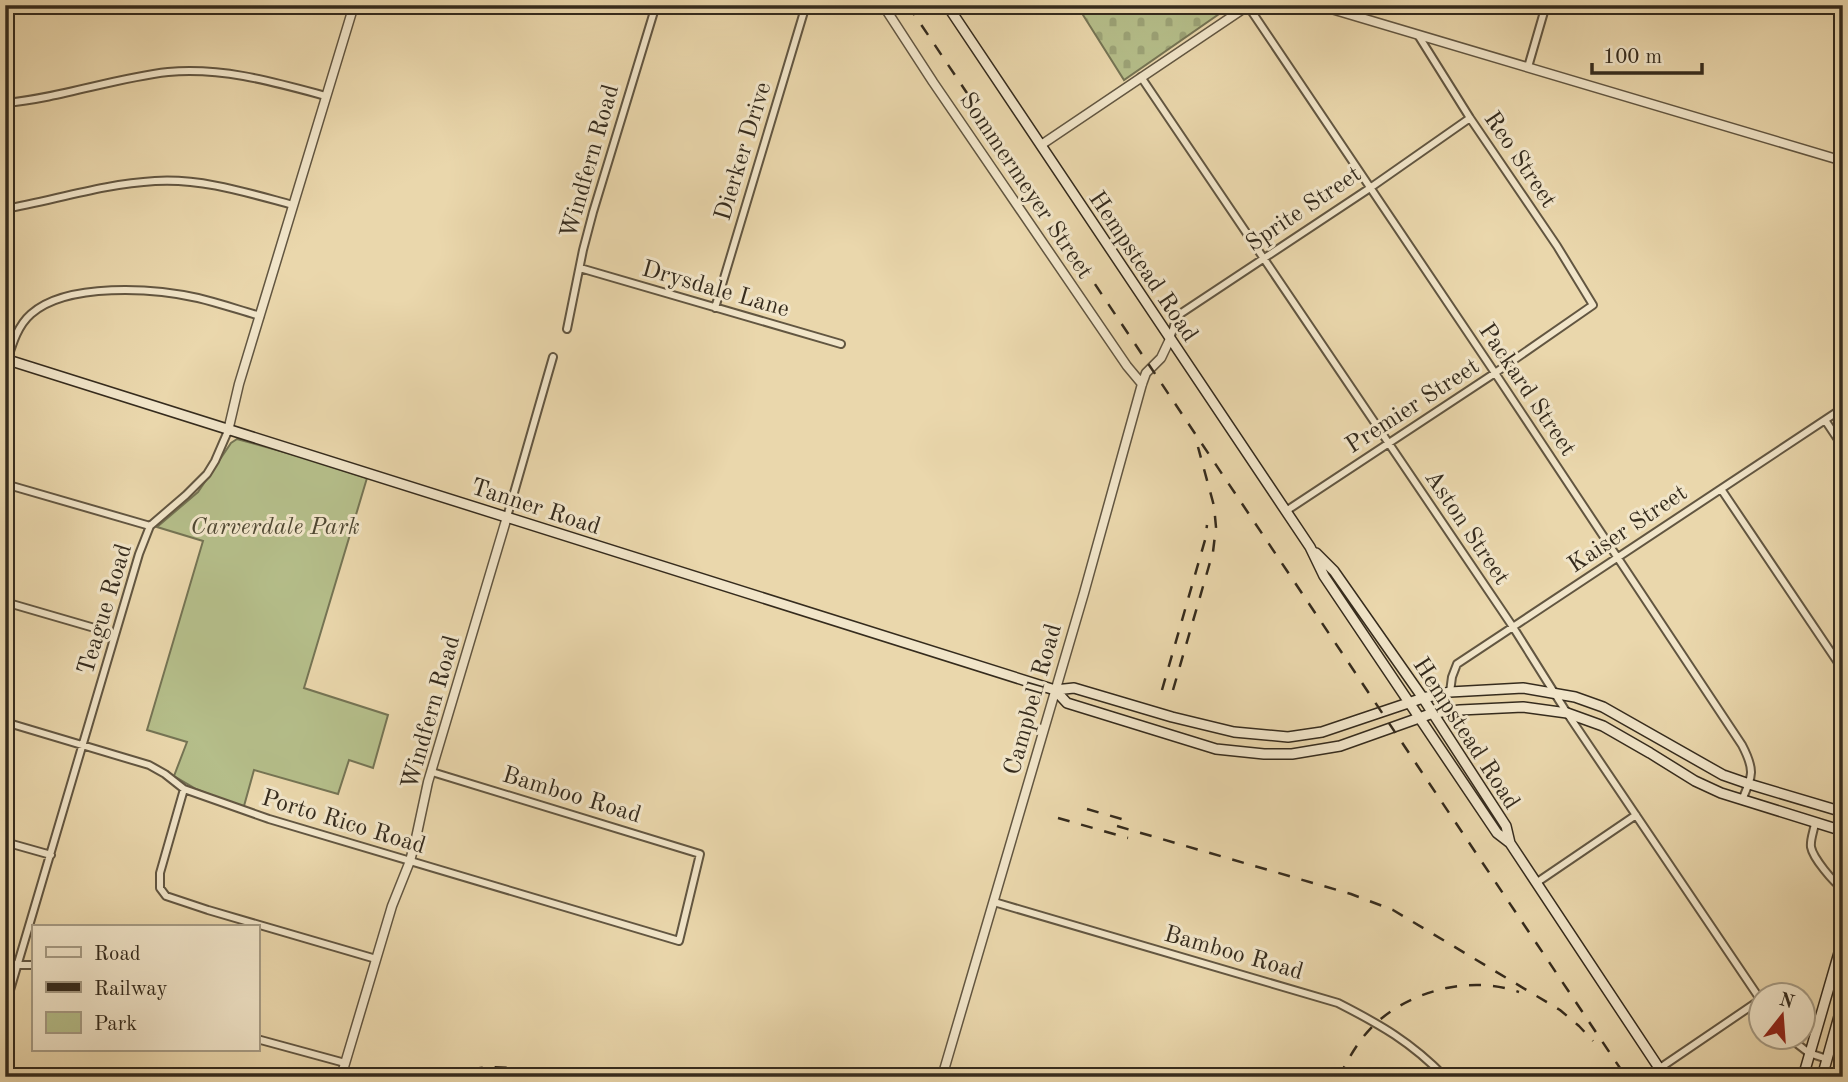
<svg xmlns="http://www.w3.org/2000/svg" width="1848" height="1082" viewBox="0 0 1848 1082" font-family="'Old Standard TT',serif">
<style>
.green{fill:#b5be8a;stroke:#757454;stroke-width:2}
.cemetery{fill:url(#cemetery-stones);stroke:#757454;stroke-width:2}
.lines{fill:none;stroke-linecap:round;stroke-linejoin:round}
.minor-casing{stroke:#625641;stroke-width:10}
.tertiary-casing{stroke:#625641;stroke-width:11}
.secondary-casing{stroke:#352b1d;stroke-width:12}
.minor{stroke:#f1e5c9;stroke-width:6}
.tertiary{stroke:#f1e5c9;stroke-width:8}
.secondary{stroke:#f1e5c9;stroke-width:9}
.rail{stroke:#352b1d;stroke-width:2.5;stroke-dasharray:12 12;stroke-linecap:butt}
.labels{text-anchor:middle;stroke-width:6;stroke-linejoin:round;paint-order:stroke}
.street-label{font-size:24px;fill:#352b1d;stroke:#f1e5c9}
.park-label{font-size:24px;font-style:italic;fill:#4f4833;stroke:#f1e5c9}
</style>
<defs>
<pattern id="cemetery-stones" width="16" height="16" patternUnits="userSpaceOnUse" patternTransform="scale(1.75)"><rect width="16" height="16" fill="#b5be8a"/><path d="M2 7V4a2 2 0 0 1 4 0v3zM10 15v-3a2 2 0 0 1 4 0v3z" fill="#9ca377"/></pattern>
</defs>
<rect width="100%" height="100%" fill="#ead7ac"/>
<filter id="stains"><feTurbulence type="fractalNoise" baseFrequency=".00286" numOctaves="4"/><feColorMatrix values="0 0 0 0 .2 0 0 0 0 .09 0 0 0 0 .02 0 0 0 .5 -.17"/></filter>
<radialGradient id="worn" r=".72"><stop offset=".6" stop-color="#630" stop-opacity="0"/><stop offset="1" stop-color="#630" stop-opacity=".3"/></radialGradient>
<path class="green" d="M 237,439 L 302,457 L 367,478 L 304,688 L 388,715 L 373,768 L 349,760 L 338,794 L 254,770 L 244,806 L 241,807 L 196,789 L 174,776 L 187,742 L 147,730 L 203,541 L 157,527 L 198,492 L 231,443 Z"/>
<path class="cemetery" d="M 1095,5 L 1232,5 L 1124,80 L 1083,15 Z"/>
<g class="lines">
<g class="minor-casing">
<path id="minor" d="M 1248,6 L 1495,373 L 1742,745 C 1755,770 1753,775 1742,800
M 1528,67 L 1546,5
M 1141,77 L 1513,627 L 1567,713 L 1760,999
M 5,103 C 61,98 114,78 168,72 C 223,67 274,82 326,96
M 5,209 C 55,200 103,184 155,181 C 202,178 248,193 293,205
M 580,268 L 841,344
M 715,308 L 806,5
M 567,329 L 583,250 L 593,212 L 656,5
M 1170,339 L 1177,316 L 1370,188 L 1470,118
M 5,367 C 11,349 16,327 31,314 C 67,282 154,288 198,298 C 219,303 239,310 260,316
M 1825,420 L 1843,447
M 5,484 L 150,526
M 1721,489 L 1843,670
M 1286,511 L 1495,373 L 1593,305 L 1557,246 L 1470,118 L 1418,35
M 507,517 L 553,357
M 5,602 L 115,634
M 1450,692 L 1452,677 L 1457,664 L 1843,408
M 5,722 L 149,765 L 165,774 L 184,789 L 269,819 L 679,941 L 700,854 L 432,772
M 184,789 L 160,873 L 160,888 L 166,896 L 208,910 L 376,959
M 1815,823 C 1814,831 1810,839 1811,847 C 1813,858 1833,882 1843,889
M 5,842 L 51,855
M 1536,883 L 1636,815
M 994,902 L 1338,1003 C 1381,1025 1411,1042 1445,1077
M 5,961 L 18,965 L 33,965
M 5,1007 L 139,554 L 150,526 L 186,495 L 207,474 L 215,461 L 228,431
M 1787,1036 L 1809,1053 L 1827,1059
M 257,1039 L 345,1063
M 1660,1068 L 1760,1000"/>
</g>
<g class="tertiary-casing">
<path id="tertiary" d="M 883,5 L 933,82 L 1127,366 L 1142,384
M 1318,5 L 1843,161
M 1041,145 L 1249,5
M 228,431 L 239,384 L 354,5
M 341,1077 L 392,906 L 410,861 L 416,838 L 428,782 L 507,517
M 942,1077 L 1084,593 L 1142,384 L 1146,373 L 1161,358 L 1170,339"/>
</g>
<g class="secondary-casing">
<path id="secondary" d="M 947,5 L 1310,547 L 1324,576 L 1497,833 L 1510,843
M 5,359 L 1055,690 L 1074,688 L 1172,717 L 1234,732 L 1288,737 L 1322,732 L 1423,698 L 1450,692 L 1523,688 L 1575,697 L 1603,707 L 1723,775 L 1749,784 L 1843,812
M 1316,553 L 1334,571 L 1423,698 L 1506,826 L 1510,843 L 1665,1077
M 1055,690 L 1067,703 L 1216,749 L 1264,754 L 1292,754 L 1340,746 L 1433,713 L 1460,710 L 1523,707 L 1567,713 L 1603,726 L 1650,753 L 1695,781 L 1721,793 L 1843,831
M 1803,1077 L 1843,939
M 1822,1077 L 1843,1002"/>
</g>
<use href="#minor" class="minor"/>
<use href="#tertiary" class="tertiary"/>
<use href="#secondary" class="secondary"/>
<path class="rail" d="M 908,5 L 1626,1077
M 1162,690 L 1205,540 L 1207,525
M 1173,690 L 1213,552 L 1216,527 L 1214,506 L 1198,447
M 1087,809 L 1132,822
M 1058,818 L 1128,838
M 1117,826 L 1351,894 L 1393,910 L 1560,1010 L 1579,1026 L 1593,1041
M 448,1077 C 482,1062 515,1066 549,1077
M 1339,1077 C 1349,1057 1360,1038 1376,1023 C 1413,990 1471,975 1519,992"/>
</g>
<g class="labels">
<g class="street-label">
<text transform="translate(742 151) rotate(-73)" y="8">Dierker Drive</text>
<text transform="translate(1521 159) rotate(56)" y="8">Reo Street</text>
<text transform="translate(589 161) rotate(-74)" y="8">Windfern Road</text>
<text transform="translate(1027 185) rotate(56)" y="8">Sommermeyer Street</text>
<text transform="translate(1303 208) rotate(-34)" y="8">Sprite Street</text>
<text transform="translate(1144 266) rotate(56)" y="8">Hempstead Road</text>
<text transform="translate(716 288) rotate(16)" y="8">Drysdale Lane</text>
<text transform="translate(1528 389) rotate(56)" y="8">Packard Street</text>
<text transform="translate(1412 405) rotate(-33)" y="8">Premier Street</text>
<text transform="translate(536 506) rotate(18)" y="8">Tanner Road</text>
<text transform="translate(1468 527) rotate(56)" y="8">Aston Street</text>
<text transform="translate(1627 528) rotate(-34)" y="8">Kaiser Street</text>
<text transform="translate(104 609) rotate(-73)" y="8">Teague Road</text>
<text transform="translate(1032 699) rotate(-74)" y="8">Campbell Road</text>
<text transform="translate(430 712) rotate(-74)" y="8">Windfern Road</text>
<text transform="translate(1467 733) rotate(57)" y="8">Hempstead Road</text>
<text transform="translate(572 794) rotate(17)" y="8">Bamboo Road</text>
<text transform="translate(344 821) rotate(17)" y="8">Porto Rico Road</text>
<text transform="translate(1234 952) rotate(16)" y="8">Bamboo Road</text>
</g>
<g class="park-label">
<text x="275" y="534">Carverdale Park</text>
</g>
</g>
<rect width="1848" height="1082" fill="none" stroke="#ead7ac" stroke-width="28"/>
<rect x="7" y="7" width="1834" height="1068" fill="none" stroke="#352b1d" stroke-width="3.5"/>
<rect x="14" y="14" width="1820" height="1054" fill="none" stroke="#352b1d" stroke-width="2"/>
<rect x="32" y="925" width="228" height="126" fill="#f1e5c9" stroke="#a69b84" stroke-width="2"/>
<rect x="46" y="947" width="35" height="10" fill="#f1e5c9" stroke="#a69b84" stroke-width="2"/>
<text x="94" y="960" font-size="21" fill="#352b1d">Road</text>
<rect x="46" y="982" width="35" height="10" fill="#352b1d" stroke="#a69b84" stroke-width="2"/>
<text x="94" y="995" font-size="21" fill="#352b1d">Railway</text>
<rect x="46" y="1012" width="35" height="21" fill="#b5be8a" stroke="#a69b84" stroke-width="2"/>
<text x="94" y="1030" font-size="21" fill="#352b1d">Park</text>
<g transform="translate(1782 1016) rotate(17)"><circle r="33" fill="#f1e5c9" stroke="#a69b84" stroke-width="2"/>
<path d="M0-5L12 26L0 18L-12 26Z" fill="#8f2418"/>
<text y="-10" font-size="19" font-weight="bold" text-anchor="middle" fill="#352b1d">N</text>
</g>
<path d="M1592 63v10h110v-10" fill="none" stroke="#352b1d" stroke-width="3.5"/>
<text x="1603" y="63" font-size="21" fill="#352b1d" stroke="#f1e5c9" stroke-width="5" paint-order="stroke">100 m</text>
<rect width="100%" height="100%" filter="url(#stains)"/>
<rect width="100%" height="100%" fill="url(#worn)"/>
</svg>
